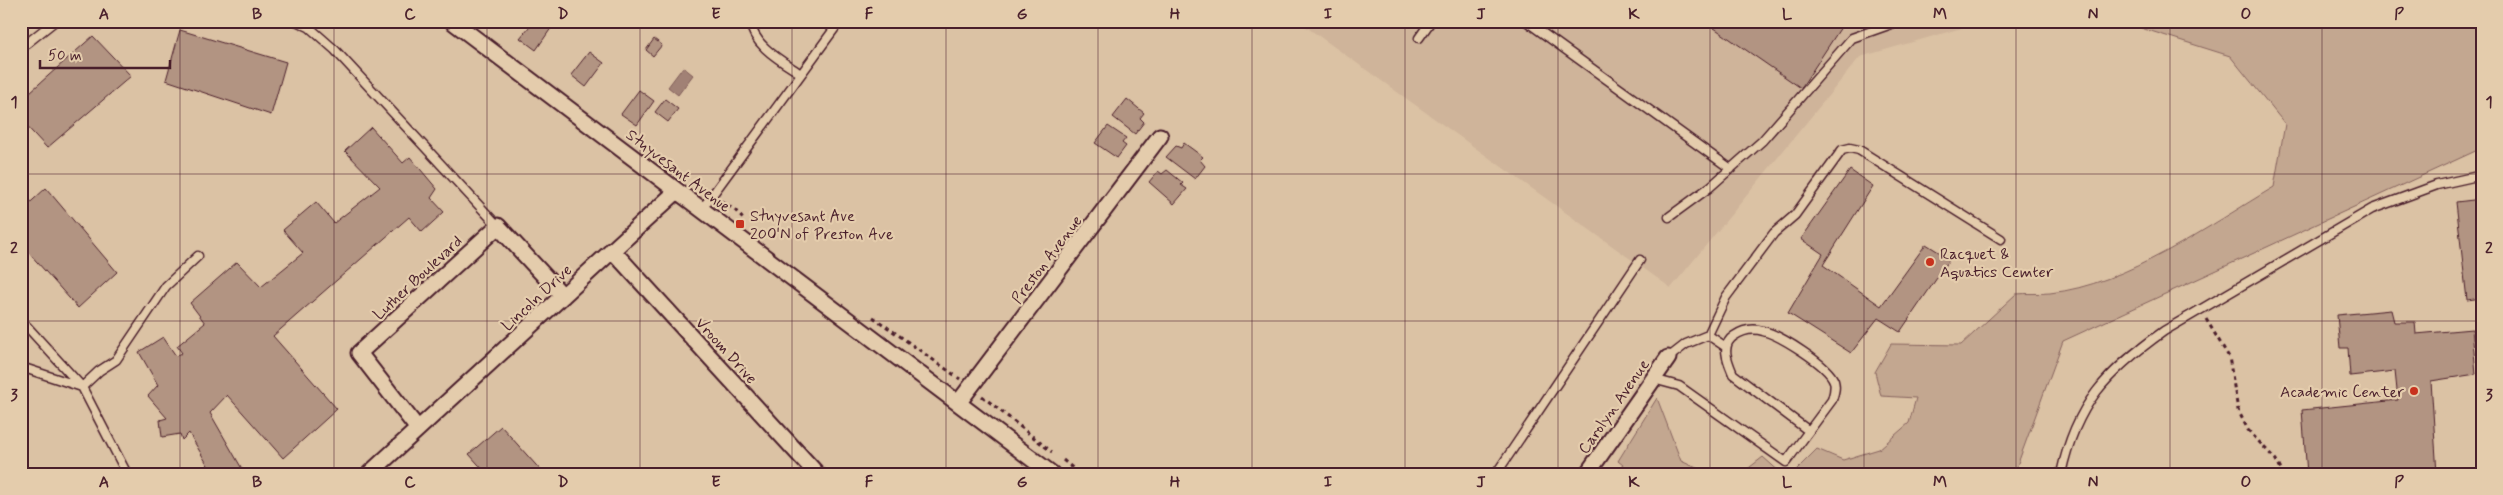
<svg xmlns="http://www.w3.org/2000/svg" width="2503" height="495" viewBox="0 0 2503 495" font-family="Mynerve,sans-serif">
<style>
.built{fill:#cfb49a}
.green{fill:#c3a790;stroke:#86635e}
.water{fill:#a18174;stroke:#7e5a57}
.building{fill:#b29482;stroke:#4a1f2b}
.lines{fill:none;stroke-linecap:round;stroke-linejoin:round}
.lane-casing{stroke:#4a1f2b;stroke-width:11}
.street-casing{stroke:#4a1f2b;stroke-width:19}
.path{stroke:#4a1f2b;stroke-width:3;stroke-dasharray:4 4;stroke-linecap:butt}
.lane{stroke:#e4ccac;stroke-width:8}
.street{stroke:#e4ccac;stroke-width:15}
.grid{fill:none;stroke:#4a1f2b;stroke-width:1;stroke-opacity:0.55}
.poi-dot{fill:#c8321e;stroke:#e4ccac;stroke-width:2}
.labels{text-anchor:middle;stroke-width:4.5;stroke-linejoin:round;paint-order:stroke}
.street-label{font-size:16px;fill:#4a1f2b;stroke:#e4ccac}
.poi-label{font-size:16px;fill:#4a1f2b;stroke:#e4ccac;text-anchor:start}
.neatline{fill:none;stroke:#4a1f2b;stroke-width:2}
.grid-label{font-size:16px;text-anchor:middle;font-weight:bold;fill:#4a1f2b}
</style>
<rect width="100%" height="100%" fill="#dbc2a4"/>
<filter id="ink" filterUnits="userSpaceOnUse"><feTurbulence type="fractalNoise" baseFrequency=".02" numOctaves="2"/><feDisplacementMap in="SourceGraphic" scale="10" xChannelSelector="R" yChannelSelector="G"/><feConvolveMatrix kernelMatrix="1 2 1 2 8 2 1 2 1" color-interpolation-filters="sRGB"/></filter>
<g filter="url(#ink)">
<path class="built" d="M 1298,21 L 1972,21 L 1969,26 L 1860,57 L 1671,288 Z"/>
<path class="green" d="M 2119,21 L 2482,21 L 2482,148 L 2063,341 L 2014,474 L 1792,474 L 1817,449 L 1843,460 L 1879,449 L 1909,423 L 1916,398 L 1881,396 L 1875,372 L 1891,344 L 1961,345 L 2016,294 C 2027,293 2039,294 2050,293 C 2126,285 2210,225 2274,187 L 2285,124 L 2230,56 Z
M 1657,398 L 1681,461 L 1710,474 L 1634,474 L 1618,461 Z
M 1763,457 L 1782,474 L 1741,474 Z"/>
<path class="water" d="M 683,67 L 693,75 L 678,95 L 668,87 Z"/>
<path class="building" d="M 534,21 L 556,21 L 536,50 L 520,38 Z
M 1704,21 L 1845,21 L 1801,88 Z
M 180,30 L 286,62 L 271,115 L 166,80 Z
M 93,36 L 131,76 L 47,148 L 21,120 L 21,100 Z
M 654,39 L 662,45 L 653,56 L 646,50 Z
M 589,52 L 604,63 L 586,87 L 571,75 Z
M 639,90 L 654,101 L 637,125 L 621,114 Z
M 665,99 L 678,109 L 668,122 L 655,112 Z
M 1127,99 L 1144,113 L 1140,118 L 1144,122 L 1135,134 L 1113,117 Z
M 1108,126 L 1126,138 L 1122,143 L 1126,146 L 1117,158 L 1095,143 Z
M 371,127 L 403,163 L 410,157 L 437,189 L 431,198 L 444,212 L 422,232 L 409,217 L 273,336 L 337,409 L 283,458 L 227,395 L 210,413 L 245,474 L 213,474 L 189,433 L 182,440 L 180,434 L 162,437 L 160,420 L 167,418 L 148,396 L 158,385 L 139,352 L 163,337 L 176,356 L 182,353 L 177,346 L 205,323 L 190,303 L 237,262 L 261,287 L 303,253 L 283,230 L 316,202 L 334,223 L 380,187 L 345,151 Z
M 1184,143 L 1203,157 L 1200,160 L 1205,166 L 1195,179 L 1166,157 L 1176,146 L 1181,148 Z
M 1167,170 L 1183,183 L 1181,185 L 1187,189 L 1174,204 L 1149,182 L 1158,171 L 1162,174 Z
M 1850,170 L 1873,186 L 1823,265 L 1881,306 L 1926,244 L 1950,259 L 1900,332 L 1878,318 L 1851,353 L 1788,313 L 1823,254 L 1801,239 Z
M 46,188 L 117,272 L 78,308 L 21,244 L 21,211 Z
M 2482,199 L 2482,298 L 2467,300 L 2456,202 Z
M 2391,310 L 2394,322 L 2415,322 L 2416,334 L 2472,329 L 2476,374 L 2431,381 L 2437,474 L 2382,474 L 2381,468 L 2307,474 L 2302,410 L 2398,400 L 2395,371 L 2350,376 L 2348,348 L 2340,348 L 2337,315 Z
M 501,426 L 544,474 L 487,474 L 469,454 Z"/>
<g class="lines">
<g class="lane-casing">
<path id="lane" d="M 296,21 L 309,27 L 335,50 L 498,226
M 750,21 C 753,46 782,61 801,74
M 1526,21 L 1731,169
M 1419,38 L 1431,21
M 21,48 L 55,21
M 702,209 L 840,21
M 1669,217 L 1710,187 L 1762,141 L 1852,38 L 1900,21
M 21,320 L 82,387 L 127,474
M 1708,335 L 1726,347
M 1668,358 L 1686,344 L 1708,335 L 1726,297 L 1774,233 L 1795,215 L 1842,150 L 1850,148 L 1859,150 L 2001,239
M 21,367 L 82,387 L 99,371 L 116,360 L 166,286 L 198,256
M 1653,379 L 1679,386 L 1786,462 L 1832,400 C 1834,393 1836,388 1834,381 C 1828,365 1780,335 1763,331 C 1753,328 1743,330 1734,336 C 1720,345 1728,362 1733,374 L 1809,431
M 1496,474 L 1640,260
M 2061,474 C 2076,403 2107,372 2164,331 L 2372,209 L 2437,185 L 2482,175"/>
</g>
<g class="street-casing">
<path id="street" d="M 452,21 L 1052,474
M 612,250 L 817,474
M 959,402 L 1160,136
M 418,429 L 359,353 L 498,226 L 563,296
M 369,474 L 677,191
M 1587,474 L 1668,358"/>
</g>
<path class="path" d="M 721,201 L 735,210 L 743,219
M 873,317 L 960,379
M 2206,319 L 2229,357 L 2238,410 L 2248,430 L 2276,460 L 2283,474
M 982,396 L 1052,452
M 1063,460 L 1080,474"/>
<use href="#lane" class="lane"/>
<use href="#street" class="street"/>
</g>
</g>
<path class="grid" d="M 180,21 L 180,474M 334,21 L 334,474M 487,21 L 487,474M 640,21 L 640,474M 792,21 L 792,474M 946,21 L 946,474M 1098,21 L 1098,474M 1252,21 L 1252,474M 1405,21 L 1405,474M 1558,21 L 1558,474M 1710,21 L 1710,474M 1864,21 L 1864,474M 2016,21 L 2016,474M 2170,21 L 2170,474M 2322,21 L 2322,474M 21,174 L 2482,174M 21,321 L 2482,321"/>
<g class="poi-dot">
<rect x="735" y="219" width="10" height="10" rx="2.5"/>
<circle cx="1930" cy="262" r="5"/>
<circle cx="2414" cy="391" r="5"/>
</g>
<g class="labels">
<g class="street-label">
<text transform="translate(679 170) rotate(37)" y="6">Stuyvesant Avenue</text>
<text transform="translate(1046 259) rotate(-53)" y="6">Preston Avenue</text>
<text transform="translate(417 277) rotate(-43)" y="6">Luther Boulevard</text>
<text transform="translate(536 297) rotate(-43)" y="6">Lincoln Drive</text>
<text transform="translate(727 350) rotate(48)" y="6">Vroom Drive</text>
<text transform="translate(1613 406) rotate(-55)" y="6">Carolyn Avenue</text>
</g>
<g class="poi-label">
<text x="750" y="221">Stuyvesant Ave<tspan x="750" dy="18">200'N of Preston Ave</tspan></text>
<text x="1940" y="259">Racquet &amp;<tspan x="1940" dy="18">Aquatics Cemter</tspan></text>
<text x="2404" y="397" text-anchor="end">Academic Center</text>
</g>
</g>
<rect width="2503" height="495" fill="none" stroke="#e4ccac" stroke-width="55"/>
<path d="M40 60v8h130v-8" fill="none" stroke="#4a1f2b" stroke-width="2.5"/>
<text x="48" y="60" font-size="15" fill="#4a1f2b" stroke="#e4ccac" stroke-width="4" paint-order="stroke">50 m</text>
<rect x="28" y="28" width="2448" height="440" class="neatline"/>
<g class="grid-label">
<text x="104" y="19">A</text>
<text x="257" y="19">B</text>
<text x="410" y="19">C</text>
<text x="563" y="19">D</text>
<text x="716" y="19">E</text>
<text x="869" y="19">F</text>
<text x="1022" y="19">G</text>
<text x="1175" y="19">H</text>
<text x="1328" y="19">I</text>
<text x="1481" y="19">J</text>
<text x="1634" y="19">K</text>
<text x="1787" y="19">L</text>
<text x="1940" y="19">M</text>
<text x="2093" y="19">N</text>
<text x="2246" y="19">O</text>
<text x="2399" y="19">P</text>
<text x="14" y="107">1</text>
<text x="2489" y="107">1</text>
<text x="14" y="253">2</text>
<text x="2489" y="253">2</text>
<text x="14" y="400">3</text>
<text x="2489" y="400">3</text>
<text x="104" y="487">A</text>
<text x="257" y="487">B</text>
<text x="410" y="487">C</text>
<text x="563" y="487">D</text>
<text x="716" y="487">E</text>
<text x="869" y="487">F</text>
<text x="1022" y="487">G</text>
<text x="1175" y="487">H</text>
<text x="1328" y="487">I</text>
<text x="1481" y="487">J</text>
<text x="1634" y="487">K</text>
<text x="1787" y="487">L</text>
<text x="1940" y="487">M</text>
<text x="2093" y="487">N</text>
<text x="2246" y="487">O</text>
<text x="2399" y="487">P</text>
</g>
</svg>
